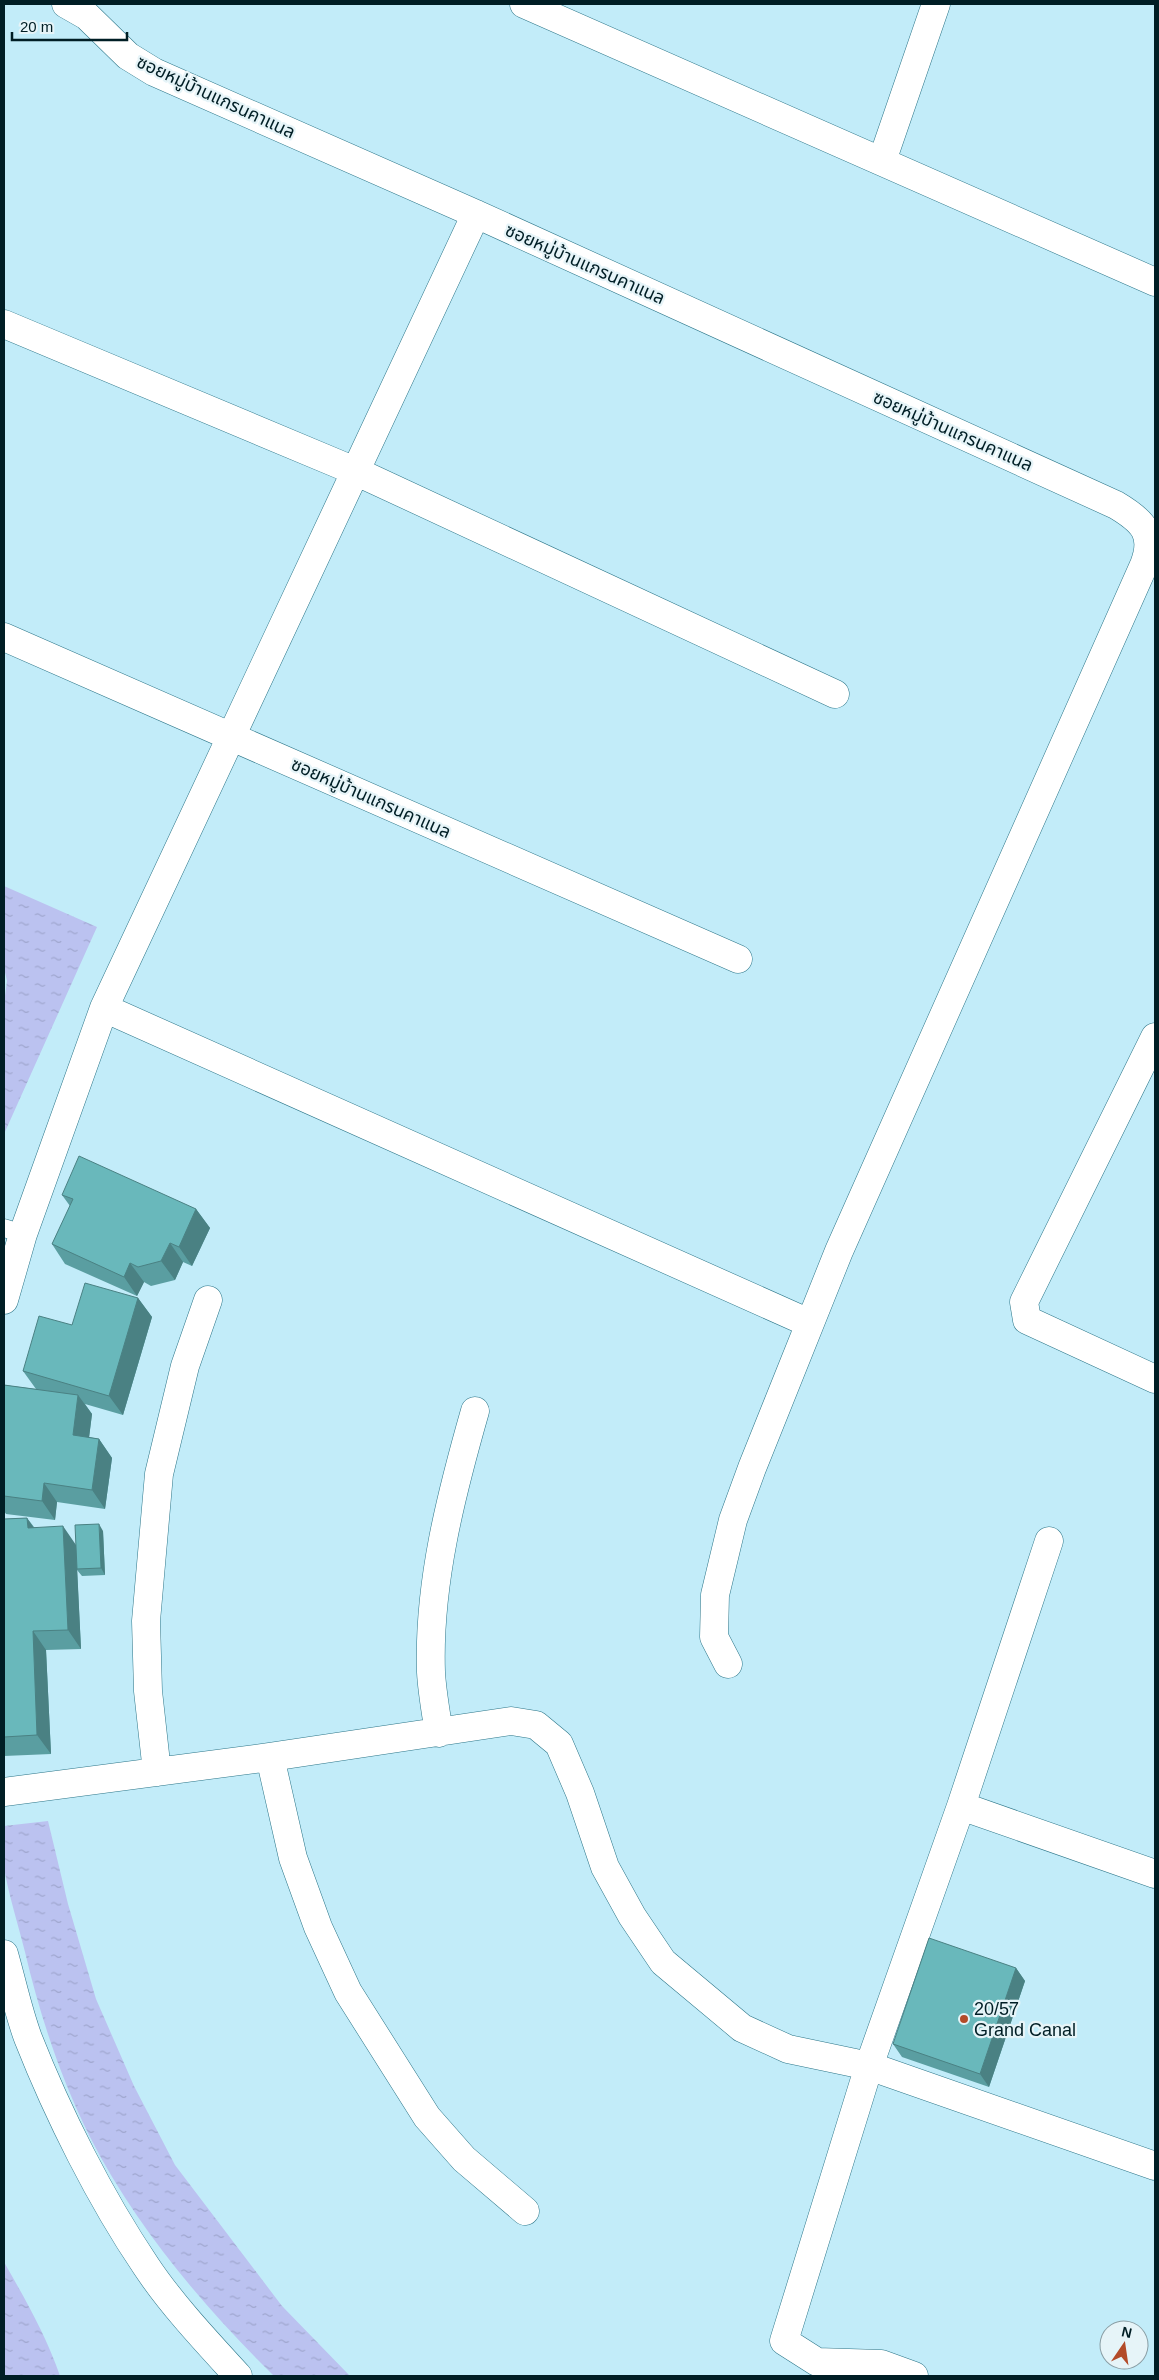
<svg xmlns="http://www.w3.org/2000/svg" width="1159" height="2380" viewBox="0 0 1159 2380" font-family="Helvetica,'Noto Sans Thai',sans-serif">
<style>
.water{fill:url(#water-ripples)}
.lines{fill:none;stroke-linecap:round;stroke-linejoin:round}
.service-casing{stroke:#2c7689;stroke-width:19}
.minor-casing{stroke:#2c7689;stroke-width:29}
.service{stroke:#fff;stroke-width:18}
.minor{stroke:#fff;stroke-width:28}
.wall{fill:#5a9ea1}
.shaded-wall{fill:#4a8183}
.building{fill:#69b8bb;stroke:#4a8183}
.poi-dot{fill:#b34b29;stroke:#e6f4f8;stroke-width:2}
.labels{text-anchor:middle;stroke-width:4.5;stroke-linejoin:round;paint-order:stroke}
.street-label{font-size:18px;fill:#001e25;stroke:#e6f4f8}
.poi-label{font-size:18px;fill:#001e25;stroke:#e6f4f8;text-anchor:start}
</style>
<defs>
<pattern id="water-ripples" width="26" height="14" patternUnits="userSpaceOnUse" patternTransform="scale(1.25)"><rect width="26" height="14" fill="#bbc2f0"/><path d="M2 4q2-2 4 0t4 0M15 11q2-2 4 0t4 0" fill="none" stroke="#9fa6ce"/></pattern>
</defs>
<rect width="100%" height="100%" fill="#c2ecf9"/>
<path class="water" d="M 4,886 L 97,927 L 4,1134 L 4,1003 L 7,981 L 4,968 Z
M 48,1821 L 68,1904 L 96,1999 L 134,2086 L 175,2165 L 282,2306 L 350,2376 L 274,2376 C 203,2306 136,2227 90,2137 C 61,2079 40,2016 25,1952 C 18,1924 9,1896 4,1868 C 2,1855 4,1839 4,1826 Z
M 4,2262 C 25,2299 46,2335 60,2376 L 4,2376 Z"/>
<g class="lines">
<g class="service-casing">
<path id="service" d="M 4,1228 L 23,1234"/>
</g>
<g class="minor-casing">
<path id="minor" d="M 66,4 L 87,16 L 128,56 L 154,72 L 476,214 L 1116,505 C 1143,521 1156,534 1144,565 L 839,1251 L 752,1468 L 733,1520 L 715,1595 L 714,1637 L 728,1664
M 524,4 L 1155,282
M 882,161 L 936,4
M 4,324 L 355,471 L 835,694
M 4,637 L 738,959
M 104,1008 L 809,1323
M 1155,1037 L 1024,1302 L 1027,1320 L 1155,1379
M 4,1300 L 23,1234 L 104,1008 L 476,214
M 439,1733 C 436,1713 432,1692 431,1672 C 428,1584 451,1495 475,1411
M 270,1757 L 293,1858 L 318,1927 L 348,1992 L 427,2117 L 464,2159 L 525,2211
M 157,1772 L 148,1691 L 146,1621 L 159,1474 L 185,1366 L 208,1300
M 4,1792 L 270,1757 L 511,1721 L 536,1725 L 559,1744 L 580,1793 L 605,1867 L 632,1916 L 663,1962 L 742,2028 L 788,2049 L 869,2066 L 1155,2166
M 961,1806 L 1155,1874
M 4,1954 C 12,1982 18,2011 28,2038 C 58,2114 100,2198 146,2266 C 172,2305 206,2341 238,2376
M 914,2376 L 881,2364 L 817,2362 L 784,2341 L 869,2066 L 961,1806 L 1049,1541"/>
</g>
<use href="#service" class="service"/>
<use href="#minor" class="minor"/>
</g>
<path class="wall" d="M 62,1195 L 196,1209 L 210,1228 L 192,1266 L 183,1262 L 175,1280 L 151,1286 L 144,1282 L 137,1296 L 65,1264 L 52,1244 L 70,1206 Z
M 138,1298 L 152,1317 L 123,1415 L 85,1404 L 92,1414 L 89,1437 L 99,1439 L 112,1458 L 105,1509 L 57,1502 L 55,1520 L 6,1514 L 4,1511 L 4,1385 L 36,1389 L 23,1371 L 72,1325 Z
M 27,1518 L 34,1527 L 76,1545 L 103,1531 L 105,1575 L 82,1576 L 77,1570 L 81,1649 L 46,1650 L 51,1754 L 4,1756 L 4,1519 Z
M 1016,1968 L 1025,1981 L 989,2087 L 902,2057 L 893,2044 Z"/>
<path class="shaded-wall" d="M 196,1209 L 210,1228 L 192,1266 L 179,1247 Z
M 170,1243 L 183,1262 L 175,1280 L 161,1261 Z
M 130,1263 L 144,1282 L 137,1296 L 124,1277 Z
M 138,1298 L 152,1317 L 123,1415 L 109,1396 Z
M 78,1395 L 92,1414 L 87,1454 L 73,1435 Z
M 99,1439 L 112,1458 L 105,1509 L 92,1490 Z
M 44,1483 L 57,1502 L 55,1520 L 42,1501 Z
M 27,1518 L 40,1537 L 28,1528 Z
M 99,1524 L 103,1531 L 105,1575 L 101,1568 Z
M 63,1526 L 76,1545 L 81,1649 L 68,1630 Z
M 33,1631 L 46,1650 L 51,1754 L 37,1735 Z
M 1016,1968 L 1025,1981 L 989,2087 L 980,2074 Z"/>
<path class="building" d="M 79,1156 L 196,1209 L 179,1247 L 170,1243 L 161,1261 L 138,1267 L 130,1263 L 124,1277 L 52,1244 L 73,1199 L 62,1195 Z
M 85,1283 L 138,1298 L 109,1396 L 23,1371 L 39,1316 L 72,1325 Z
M 4,1385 L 78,1395 L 73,1435 L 99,1439 L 92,1490 L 44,1483 L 42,1501 L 4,1496 Z
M 27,1518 L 28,1528 L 63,1526 L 68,1630 L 33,1631 L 37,1735 L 4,1737 L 4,1519 Z
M 99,1524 L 101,1568 L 77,1569 L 75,1525 Z
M 929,1938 L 1016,1968 L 980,2074 L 893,2044 Z"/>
<circle class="poi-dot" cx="964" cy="2019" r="5"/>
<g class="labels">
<g class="street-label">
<text transform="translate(216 97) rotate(25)" y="6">ซอยหมู่บ้านแกรนคาแนล</text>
<text transform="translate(585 264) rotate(24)" y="6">ซอยหมู่บ้านแกรนคาแนล</text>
<text transform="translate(953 431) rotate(24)" y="6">ซอยหมู่บ้านแกรนคาแนล</text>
<text transform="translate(371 798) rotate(24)" y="6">ซอยหมู่บ้านแกรนคาแนล</text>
</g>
<g class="poi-label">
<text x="974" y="2015">20/57<tspan x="974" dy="21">Grand Canal</tspan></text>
</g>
</g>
<rect width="1159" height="2380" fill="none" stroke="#001e25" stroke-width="10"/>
<g transform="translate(1124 2345) rotate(13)"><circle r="24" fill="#e6f4f8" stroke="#8a9ea4"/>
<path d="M0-4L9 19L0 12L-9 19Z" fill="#b34b29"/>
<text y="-8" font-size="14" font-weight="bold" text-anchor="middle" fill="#001e25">N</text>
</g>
<path d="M12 32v8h115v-8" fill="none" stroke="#001e25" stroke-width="2.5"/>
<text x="20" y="32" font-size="15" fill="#001e25" stroke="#e6f4f8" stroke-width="4" paint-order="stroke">20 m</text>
</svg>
